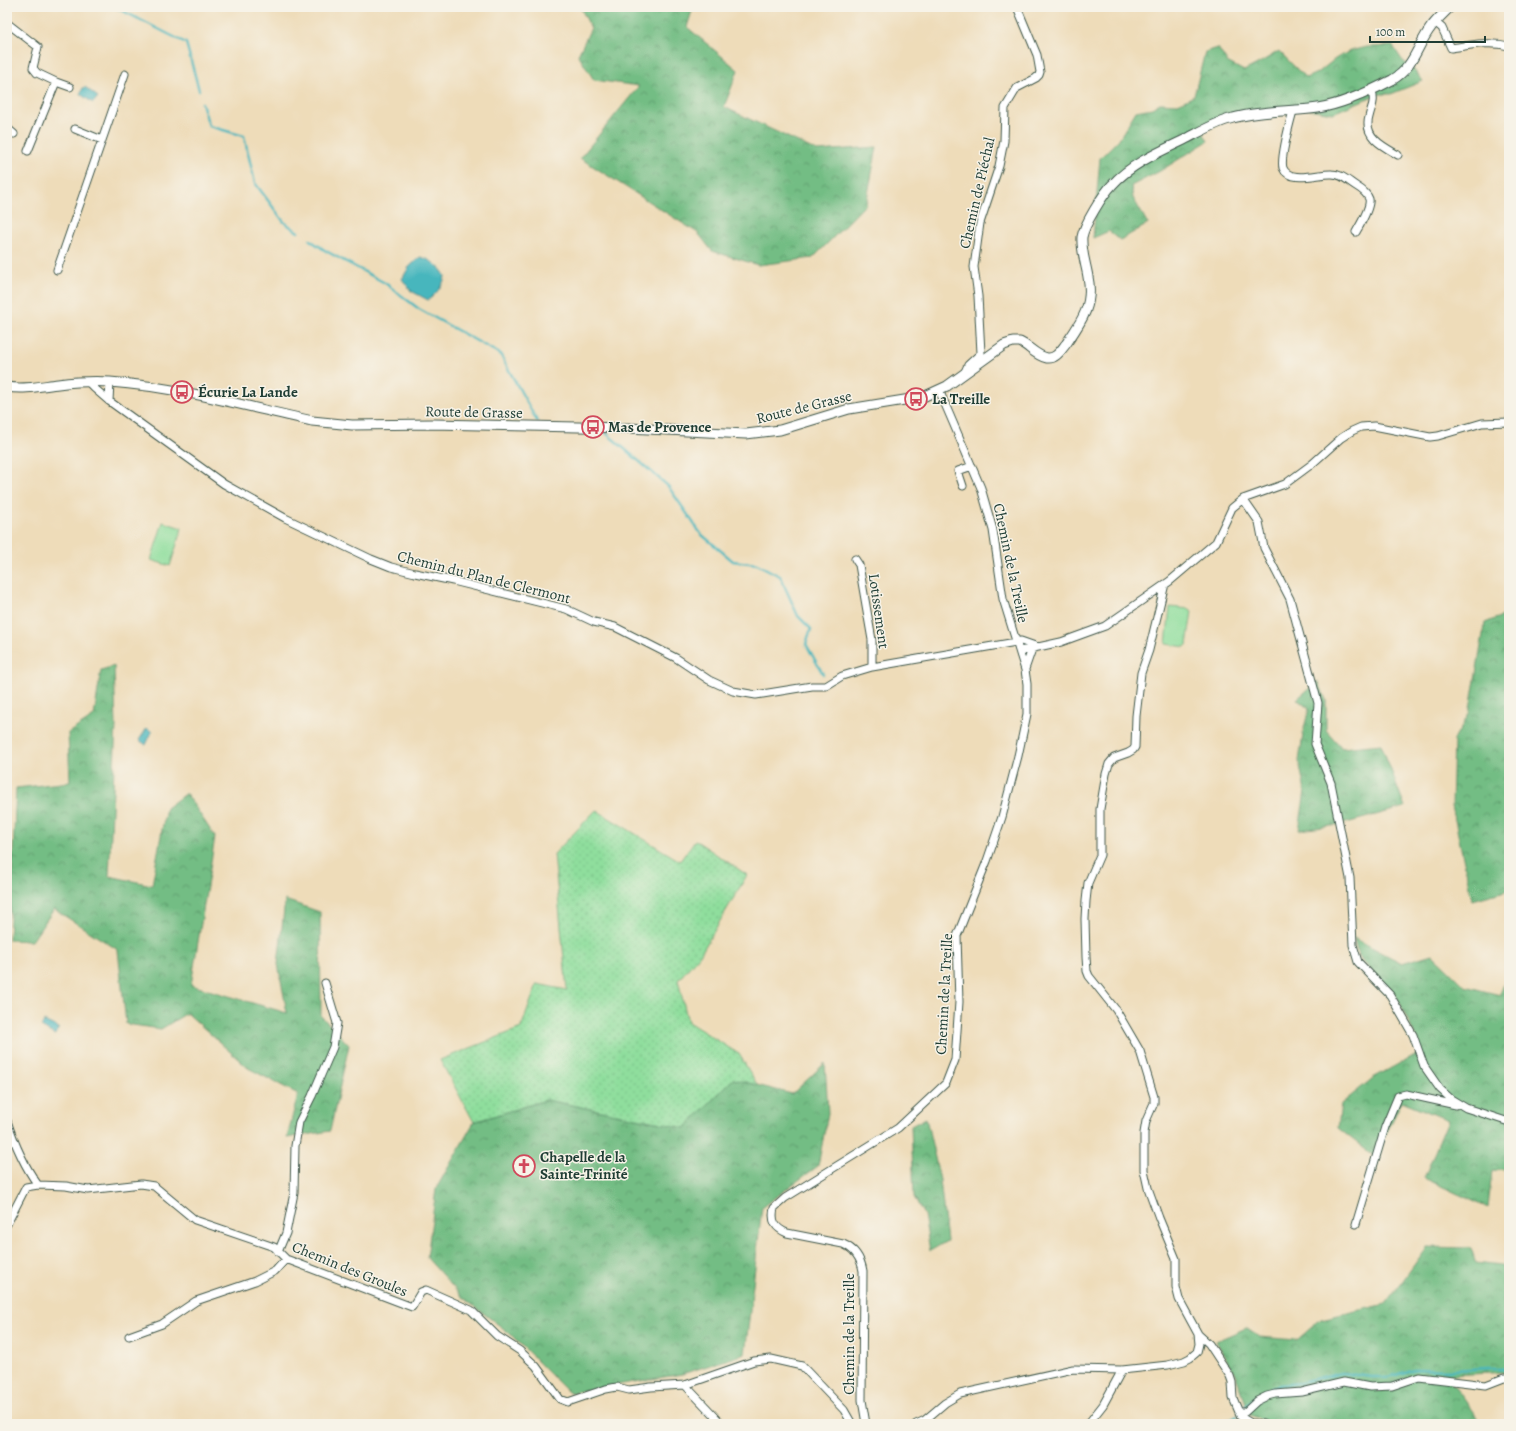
<svg xmlns="http://www.w3.org/2000/svg" width="1516" height="1431" viewBox="0 0 1516 1431" font-family="Alegreya,serif">
<style>
.green{fill:url(#green-dots);stroke:#578e68}
.forest{fill:url(#forest-crowns);stroke:#497d5c}
.pitch{fill:#8fde9d;stroke:#578e68}
.water{fill:#46b6bd;stroke:#327a78}
.lines{fill:none;stroke-linecap:round;stroke-linejoin:round}
.stream{stroke:#46b6bd;stroke-width:2.5}
.minor-casing{stroke:#3e5548;stroke-width:9}
.tertiary-casing{stroke:#3e5548;stroke-width:11}
.minor{stroke:#fff;stroke-width:7}
.tertiary{stroke:#fff;stroke-width:9}
.labels{text-anchor:middle;stroke-width:3;stroke-linejoin:round;paint-order:stroke}
.street-label{font-size:15px;fill:#1f3d34;stroke:#f7f3e8}
.poi-label{font-size:15px;font-weight:bold;fill:#1f3d34;stroke:#f7f3e8;text-anchor:start}
</style>
<defs>
<pattern id="green-dots" width="8" height="8" patternUnits="userSpaceOnUse"><rect width="8" height="8" fill="#8fde9d"/><path d="M2 2h.1M6 6h.1" fill="none" stroke="#7bbf88" stroke-width="1.8" stroke-linecap="round"/></pattern>
<pattern id="forest-crowns" width="20" height="18" patternUnits="userSpaceOnUse"><rect width="20" height="18" fill="#73bd84"/><path d="M2 6a3 3 0 1 1 6 0M12 15a3 3 0 1 1 6 0" fill="none" stroke="#5e9b6d"/></pattern>
</defs>
<rect width="100%" height="100%" fill="#f7f3e8"/>
<filter id="ink" filterUnits="userSpaceOnUse"><feTurbulence type="fractalNoise" baseFrequency=".025" numOctaves="2"/><feDisplacementMap in="SourceGraphic" scale="8" xChannelSelector="R" yChannelSelector="G"/><feConvolveMatrix kernelMatrix="1 2 1 2 8 2 1 2 1" color-interpolation-filters="sRGB"/></filter>
<filter id="wash" filterUnits="userSpaceOnUse"><feTurbulence type="fractalNoise" baseFrequency=".012" numOctaves="4" result="noise"/><feDisplacementMap in="SourceGraphic" scale="16" xChannelSelector="R" yChannelSelector="G"/><feGaussianBlur stdDeviation="0.9" result="paint"/><feColorMatrix in="noise" values="0 0 0 0 0 0 0 0 0 0 0 0 0 0 0 0 0 1.4 0 .05"/><feComposite in="paint" operator="in"/></filter>
<g filter="url(#wash)">
<rect width="100%" height="100%" fill="#eedcb9"/>
<path class="green" d="M 596,810 L 680,861 L 695,840 L 747,875 L 700,955 L 678,980 L 688,1022 L 739,1054 L 758,1086 L 733,1079 L 685,1128 L 546,1100 L 474,1122 L 440,1060 L 521,1028 L 537,984 L 567,990 L 554,854 Z"/>
<path class="forest" d="M 580,7 L 696,7 L 692,11 L 687,27 L 738,70 L 724,107 L 817,151 L 877,147 L 866,204 L 813,258 L 758,265 L 712,251 L 698,233 L 580,158 L 639,86 L 594,80 L 578,55 L 591,28 Z
M 1393,46 L 1402,60 L 1413,69 L 1423,81 L 1391,94 L 1378,94 L 1333,113 L 1295,107 L 1224,118 L 1200,127 L 1208,141 L 1160,171 L 1131,186 L 1133,198 L 1148,224 L 1120,240 L 1109,231 L 1093,238 L 1100,158 L 1119,139 L 1136,111 L 1152,108 L 1160,103 L 1178,104 L 1194,96 L 1205,52 L 1218,48 L 1227,62 L 1244,71 L 1261,62 L 1279,51 L 1306,78 L 1319,72 L 1335,59 L 1350,51 L 1367,47 Z
M 1509,613 L 1509,890 L 1472,900 L 1452,806 L 1454,740 L 1469,714 L 1485,623 Z
M 114,666 L 116,725 L 109,876 L 152,885 L 166,808 L 186,793 L 215,837 L 191,985 L 287,1013 L 278,964 L 285,900 L 320,912 L 321,1016 L 349,1045 L 330,1131 L 287,1138 L 298,1094 L 248,1068 L 187,1013 L 161,1029 L 126,1024 L 118,950 L 54,909 L 32,941 L 9,940 L 16,788 L 70,782 L 68,733 L 94,716 L 101,670 Z
M 1318,681 L 1326,700 L 1326,730 L 1342,748 L 1381,744 L 1405,807 L 1339,825 L 1299,830 L 1305,791 L 1299,761 L 1304,728 L 1309,709 L 1297,699 Z
M 1354,938 L 1402,963 L 1432,954 L 1465,986 L 1500,995 L 1509,969 L 1509,1171 L 1492,1170 L 1488,1208 L 1424,1178 L 1448,1120 L 1402,1101 L 1375,1157 L 1338,1128 L 1341,1104 L 1373,1078 L 1422,1051 L 1398,999 L 1358,956 Z
M 825,1063 L 828,1113 L 818,1166 L 762,1207 L 745,1354 L 682,1374 L 569,1393 L 508,1332 L 462,1297 L 427,1258 L 436,1189 L 474,1122 L 546,1100 L 685,1128 L 733,1079 L 792,1094 Z
M 926,1118 L 940,1180 L 947,1241 L 930,1251 L 924,1215 L 914,1197 L 911,1126 Z
M 1427,1247 L 1471,1248 L 1476,1263 L 1509,1267 L 1509,1372 L 1451,1375 L 1451,1381 L 1482,1424 L 1271,1424 L 1250,1415 L 1236,1376 L 1216,1341 L 1246,1328 L 1259,1337 L 1297,1340 L 1321,1319 L 1386,1304 Z"/>
<path class="pitch" d="M 163,522 L 182,528 L 170,566 L 151,560 Z
M 1170,607 L 1190,609 L 1192,611 L 1187,645 L 1185,647 L 1166,644 Z"/>
<path class="water" d="M 85,87 L 98,97 L 93,103 L 80,94 L 83,88 Z
M 420,257 C 429,258 442,268 445,276 C 445,283 434,297 428,300 L 411,291 L 402,279 L 409,267 Z
M 147,728 L 152,732 L 146,745 L 139,740 Z
M 44,1021 L 59,1028 L 55,1035 L 41,1027 Z"/>
<g class="lines">
<path class="stream" d="M 115,7 L 186,43 L 199,90
M 202,103 L 209,126 L 244,136 L 255,183 L 284,222 L 298,232
M 310,240 L 326,251 L 385,283 L 419,309 L 500,354 L 537,421
M 606,433 L 668,486 L 701,534 L 733,561 L 757,564 L 780,576 L 798,616 L 811,629 L 806,644 L 823,674
M 1243,1407 L 1260,1394 L 1280,1385 L 1301,1383 L 1342,1373 L 1371,1377 L 1389,1377 L 1415,1369 L 1453,1370 L 1490,1368 L 1509,1368
M 1223,1424 L 1236,1416"/>
</g>
</g>
<g filter="url(#ink)">
<g class="lines">
<g class="minor-casing">
<path id="minor" d="M 1435,22 L 1442,28 L 1451,48 C 1471,45 1490,41 1509,46
M 7,23 L 38,47 L 33,68 L 37,73 L 56,82 L 28,151
M 56,82 L 70,87
M 1372,90 C 1375,104 1372,104 1369,117 C 1363,137 1384,147 1398,155
M 1293,111 C 1290,122 1280,158 1283,168 C 1289,184 1319,173 1332,174 C 1342,174 1348,181 1356,186 C 1361,189 1367,193 1369,199 C 1371,207 1360,225 1356,232
M 7,128 L 14,134
M 75,129 L 102,140
M 57,270 L 125,74
M 964,374 L 968,365 L 981,353 L 978,296 L 974,267 L 980,223 L 999,166 L 1004,141 L 1005,108 L 1017,88 L 1036,78 L 1039,75 L 1040,72 L 1037,55 L 1017,7
M 88,382 L 94,388 L 109,401 L 224,484 L 285,518 L 371,559 L 391,567 L 415,573 L 453,581 L 566,609 L 594,622 L 615,627 L 676,658 L 709,680 L 733,691 L 756,695 L 812,686 L 826,686 L 842,676 L 872,667 L 1016,642 L 1021,641 L 1038,647
M 109,401 L 110,382
M 963,486 L 958,471 L 972,466
M 1243,499 L 1259,522 L 1264,548 L 1290,599 L 1318,703 L 1315,744 L 1331,783 L 1350,878 L 1353,945 L 1358,962 L 1390,995 L 1413,1035 L 1424,1066 L 1440,1089 L 1451,1099 L 1466,1108 L 1509,1122
M 855,559 L 859,565 L 872,640 L 872,667
M 1165,584 L 1149,650 L 1141,673 L 1136,716 L 1135,747 L 1133,750 L 1128,753 L 1114,758 L 1109,764 L 1106,774 L 1100,809 L 1100,855 L 1088,883 L 1086,901 L 1085,919 L 1086,957 L 1087,971 L 1089,976 L 1116,1010 L 1140,1051 L 1154,1097 L 1154,1103 L 1146,1121 L 1144,1133 L 1144,1170 L 1148,1188 L 1159,1218 L 1176,1259 L 1176,1287 L 1179,1299 L 1198,1334 L 1209,1344 L 1230,1376 L 1232,1382 L 1233,1398 L 1241,1417 L 1251,1423 L 1263,1424
M 1020,651 L 1061,642 L 1105,626 L 1170,581 L 1216,542 L 1232,508 L 1243,499 L 1285,484 L 1312,464 L 1341,438 L 1352,431 L 1361,427 L 1374,426 L 1430,437 L 1438,436 L 1482,423 L 1509,422
M 1025,669 L 1032,649
M 7,1121 C 14,1142 25,1167 38,1185
M 7,1224 L 26,1187 L 38,1185 L 66,1186 L 88,1190 L 141,1184 L 154,1186 L 195,1220 L 274,1247 L 286,1259 L 412,1307 L 421,1292 L 426,1290 L 471,1310 L 497,1336 L 520,1351 L 536,1366 L 560,1399 L 568,1402 L 606,1389 L 617,1387 L 629,1390 L 651,1387 L 685,1385 L 754,1361 L 771,1359 L 802,1366 L 844,1410 L 852,1424
M 1356,1224 L 1385,1127 L 1398,1096 L 1406,1094 L 1456,1105
M 278,1252 L 286,1233 L 294,1193 L 295,1146 L 299,1122 L 312,1096 L 333,1047 L 337,1023 L 325,983
M 129,1336 L 162,1324 L 196,1301 L 255,1281 L 275,1271 L 286,1259
M 685,1385 L 722,1424
M 1240,1412 L 1245,1412 L 1257,1401 L 1267,1396 L 1275,1394 L 1302,1392 L 1344,1382 L 1370,1387 L 1392,1386 L 1419,1377 L 1486,1385 L 1504,1378 L 1509,1378
M 866,1424 L 862,1400 L 863,1271 C 861,1259 855,1249 843,1244 L 787,1233 C 775,1228 771,1221 774,1208 L 785,1198 L 898,1128 L 946,1083 L 955,1060 L 959,1002 L 957,936 L 987,861 L 1002,817 L 1018,756 L 1027,714 L 1027,684 L 1025,670 L 1003,599 L 993,530 L 981,488 L 939,390
M 916,1424 L 925,1420 L 945,1403 L 960,1394 L 1073,1369 L 1122,1370 L 1168,1365 L 1184,1361 L 1190,1358 L 1197,1352 L 1199,1344 L 1198,1334
M 1088,1424 L 1103,1405 L 1122,1370"/>
</g>
<g class="tertiary-casing">
<path id="tertiary" d="M 7,387 C 25,390 41,386 58,384 C 75,382 93,381 110,382 C 178,387 245,406 312,421 L 352,425 L 433,424 L 628,428 L 746,434 L 780,430 L 849,409 L 923,397 L 947,386 L 1004,345 L 1013,342 L 1020,342 C 1029,346 1036,356 1047,358 C 1056,359 1061,350 1066,344 C 1081,322 1094,305 1088,277 C 1086,264 1081,251 1082,237 C 1084,225 1103,194 1112,185 C 1131,164 1159,152 1184,140 C 1200,132 1216,122 1233,118 C 1260,110 1290,112 1318,108 C 1343,104 1369,92 1392,80 C 1413,68 1416,49 1429,30 C 1434,22 1443,14 1450,7"/>
</g>
<use href="#minor" class="minor"/>
<use href="#tertiary" class="tertiary"/>
</g>
</g>
<defs>
<g id="bus-ring" transform="scale(1.15)"><circle r="9.5" fill="#f7f3e8" stroke="#d1495b" stroke-width="1.5"/><path d="M-5-6H5V4H4V6H2V4H-2V6H-4V4H-5ZM-3.5-4V0h7V-4ZM-3.5 1.2v1.5H-2V1.2ZM2 1.2v1.5H3.5V1.2Z" fill="#d1495b"/></g>
<g id="church-ring" transform="scale(1.15)"><circle r="9.5" fill="#f7f3e8" stroke="#d1495b" stroke-width="1.5"/><path d="M-1.2-6h2.4v3.5h3.3v2.4h-3.3V6h-2.4V-.1h-3.3v-2.4h3.3Z" fill="#d1495b"/></g>
</defs>
<g fill-rule="evenodd">
<use href="#bus-ring" x="182" y="392"/>
<use href="#bus-ring" x="916" y="399"/>
<use href="#bus-ring" x="593" y="427"/>
<use href="#church-ring" x="524" y="1166"/>
</g>
<g class="labels">
<g class="street-label">
<text transform="translate(977 193) rotate(-77)" y="5">Chemin de Piéchal</text>
<text transform="translate(804 407) rotate(-14)" y="5">Route de Grasse</text>
<text transform="translate(474 412) rotate(1)" y="5">Route de Grasse</text>
<text transform="translate(1011 563) rotate(78)" y="5">Chemin de la Treille</text>
<text transform="translate(484 577) rotate(14)" y="5">Chemin du Plan de Clermont</text>
<text transform="translate(879 611) rotate(82)" y="5">Lotissement</text>
<text transform="translate(944 994) rotate(-87)" y="5">Chemin de la Treille</text>
<text transform="translate(350 1269) rotate(22)" y="5">Chemin des Groules</text>
<text transform="translate(849 1334) rotate(-90)" y="5">Chemin de la Treille</text>
</g>
<g class="poi-label">
<text x="198" y="397">Écurie La Lande</text>
<text x="932" y="404">La Treille</text>
<text x="608" y="432">Mas de Provence</text>
<text x="540" y="1162">Chapelle de la<tspan x="540" dy="17">Sainte-Trinité</tspan></text>
</g>
</g>
<rect width="1516" height="1431" fill="none" stroke="#f7f3e8" stroke-width="24"/>
<path d="M1370 36v6h115v-6" fill="none" stroke="#1f3d34" stroke-width="2"/>
<text x="1376" y="36" font-size="12" fill="#1f3d34" stroke="#f7f3e8" stroke-width="3" paint-order="stroke">100 m</text>
</svg>
